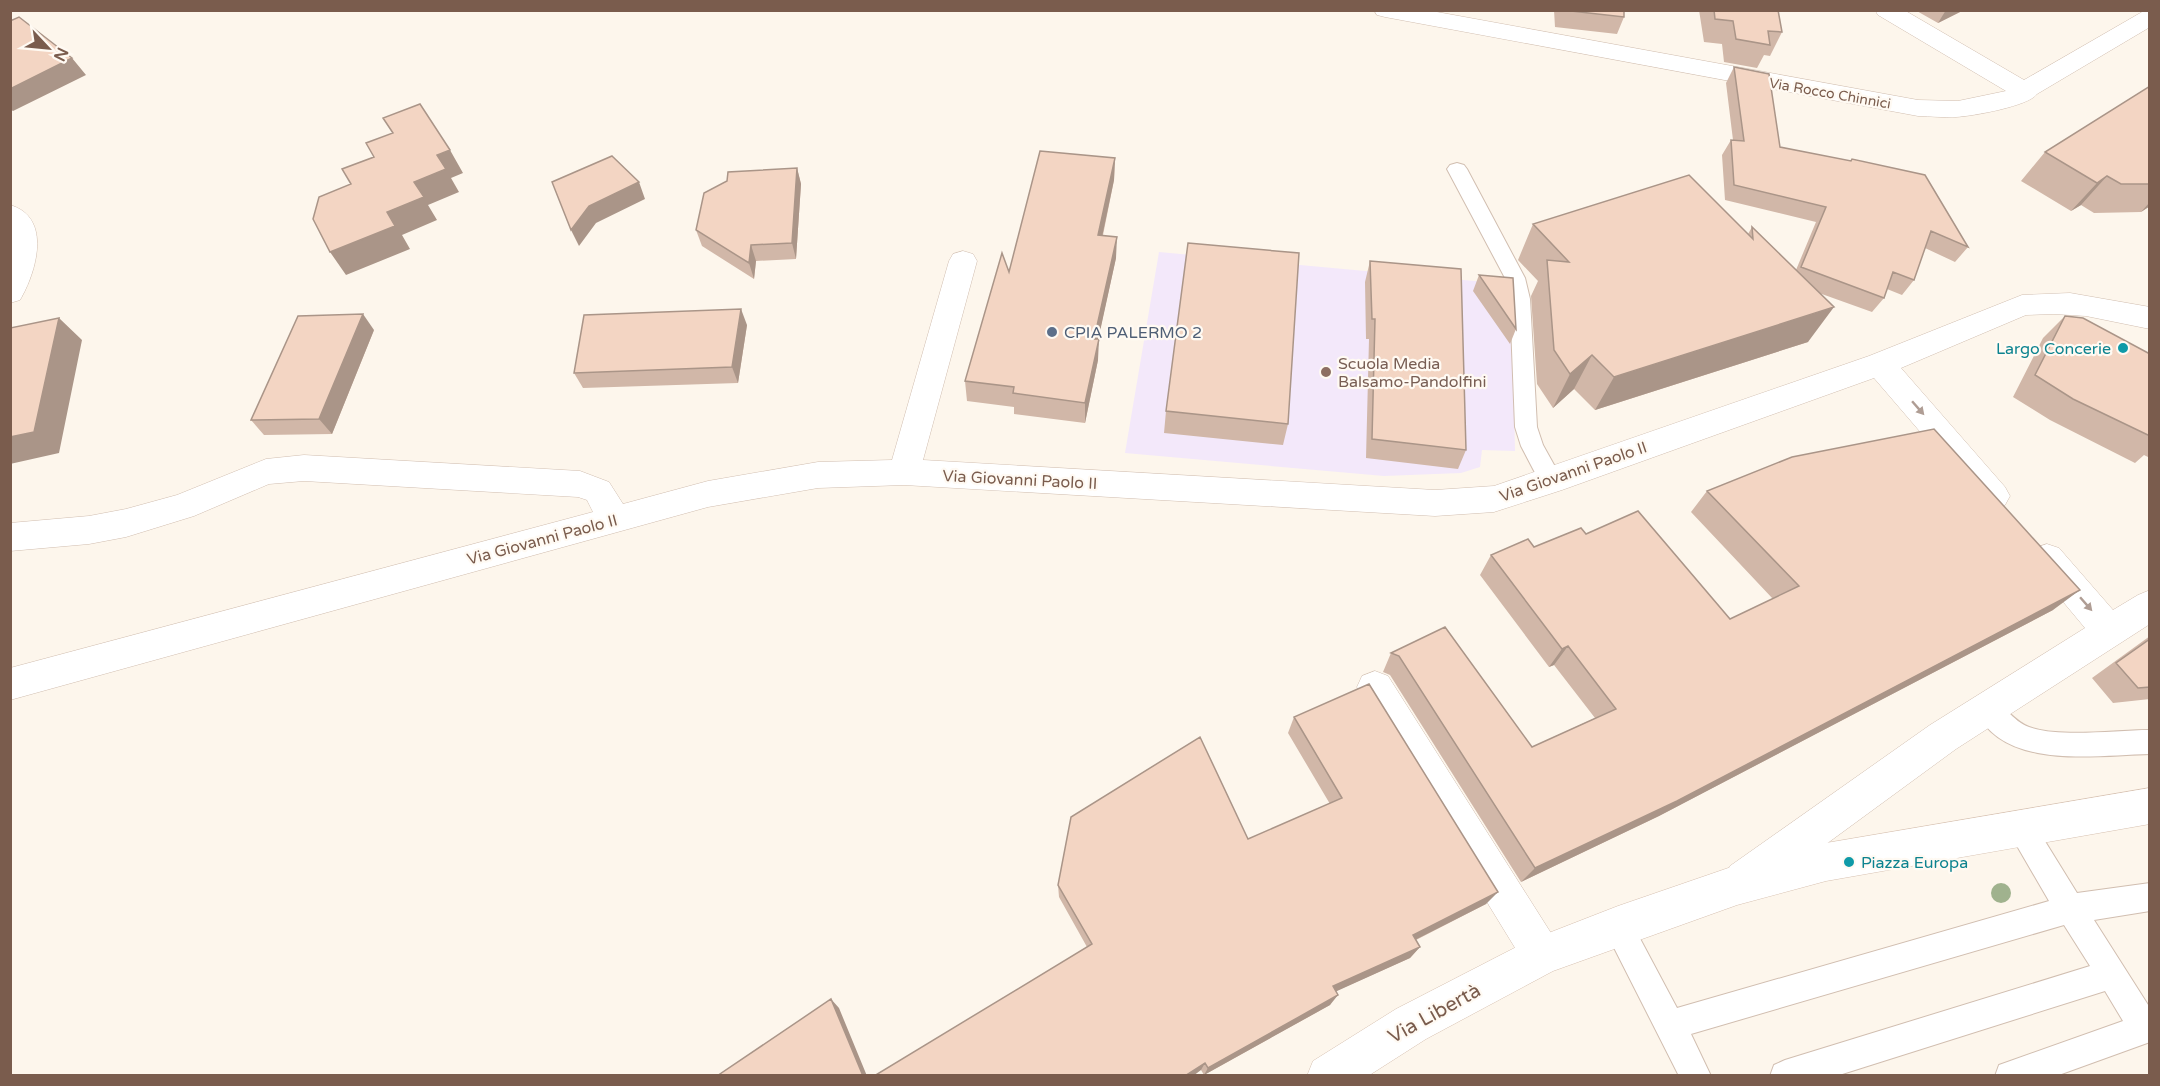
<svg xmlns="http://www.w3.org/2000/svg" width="2160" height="1086" viewBox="0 0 2160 1086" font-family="'Varela Round',sans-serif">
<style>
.education{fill:#f3e8fa}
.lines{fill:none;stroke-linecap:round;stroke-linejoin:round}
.service-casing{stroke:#d1beb0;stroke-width:2}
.minor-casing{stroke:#d1beb0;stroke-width:1}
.secondary-casing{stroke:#d6c0b0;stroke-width:1}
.service{fill:#fff;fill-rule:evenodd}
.minor{fill:#fff;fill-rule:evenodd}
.secondary{fill:#fff;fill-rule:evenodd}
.tree{fill:#a0b28e}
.wall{fill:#d1b7a8}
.shaded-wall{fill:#aa9588}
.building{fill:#f3d5c3;stroke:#aa9588;stroke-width:1.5}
.oneway{fill:#af9d94}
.service-dot{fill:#5c6f8a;stroke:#fffaf3;stroke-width:2}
.culture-dot{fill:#0f9aa8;stroke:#fffaf3;stroke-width:2}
.education-dot{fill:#8d6e63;stroke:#fffaf3;stroke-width:2}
.labels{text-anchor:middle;stroke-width:4.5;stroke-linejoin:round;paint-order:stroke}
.far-street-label{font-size:14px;fill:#7a5c4d;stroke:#fffaf3}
.service-label{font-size:16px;fill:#4e5e75;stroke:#fffaf3;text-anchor:start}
.culture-label{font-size:16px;fill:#0d838f;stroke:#fffaf3;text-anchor:end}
.education-label{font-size:16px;fill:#785e54;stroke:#fffaf3;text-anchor:start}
.street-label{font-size:16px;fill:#7a5c4d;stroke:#fffaf3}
.near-street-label{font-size:20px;fill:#7a5c4d;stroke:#fffaf3}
</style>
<rect width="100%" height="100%" fill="#fdf6ec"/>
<path class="education" d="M 1159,252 L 1507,284 L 1512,302 L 1515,451 L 1482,450 L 1480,467 L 1461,473 L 1384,476 L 1125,453 Z"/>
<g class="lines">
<g class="service-casing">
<path id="service" d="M 1457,163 L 1464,165 L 1467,169 L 1525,278 L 1530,299 L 1537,427 L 1543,445 L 1563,481 L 1559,488 L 1551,490 L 1543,488 L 1521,446 L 1515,427 L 1510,299 L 1505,278 L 1447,169 L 1450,165 Z
M 1988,697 C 2004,703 2012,721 2029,727 C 2060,738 2116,730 2150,730 L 2150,754 C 2094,755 2003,771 1975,709 L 1979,701 Z
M 2020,814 L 2030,817 L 2077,893 L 2150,883 L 2150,911 L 2094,920 L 2150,1008 L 2150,1042 L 2056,1076 L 1995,1076 L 1999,1065 L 2123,1021 L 2105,991 L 1836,1076 L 1770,1076 L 1774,1065 L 1785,1060 L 2090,966 L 2064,925 L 1691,1034 L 1711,1076 L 1679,1076 L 1603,926 L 1608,916 L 1618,911 L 1628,916 L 1677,1008 L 2049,901 L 2006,827 L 2010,817 Z"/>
</g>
<g class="minor-casing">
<path id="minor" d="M 1374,10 L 1426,10 L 1918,100 L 1958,101 L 2006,91 L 1878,15 L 1875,10 L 1904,10 L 2024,80 L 2142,12 L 2150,10 L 2150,27 L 2037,94 C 2029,106 1973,116 1956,117 C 1944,118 1931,116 1918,116 L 1385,17 L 1377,15 Z
M 10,205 C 53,217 36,273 20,300 L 10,303 Z
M 963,251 L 973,254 L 977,261 L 923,460 L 1435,490 L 1494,486 L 1869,356 L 2022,295 L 2070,293 L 2150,307 L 2150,329 L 2086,316 L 2054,314 L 2026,315 L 1901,368 L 2005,487 L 2010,496 L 2005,505 L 1994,509 L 1983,505 L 1874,378 L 1562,490 L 1494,512 L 1435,516 L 904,485 L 818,488 L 708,507 L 10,700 L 10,668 L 593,512 L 587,500 L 578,497 L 304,481 L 269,484 L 194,516 L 126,537 L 89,544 L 10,551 L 10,523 L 89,516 L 126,509 L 177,495 L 266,459 L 304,455 L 580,471 L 609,482 L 623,504 L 708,481 L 818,462 L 892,460 L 949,261 L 953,254 Z
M 2047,544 L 2059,548 L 2113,610 L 2138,595 L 2150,590 L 2150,624 L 1956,749 L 1758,894 L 1744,899 L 1730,894 L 1724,880 L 1730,866 L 1930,725 L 2085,628 L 2035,568 L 2030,558 L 2035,548 Z
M 1375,671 L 1388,676 L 1556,941 L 1562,955 L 1556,969 L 1542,975 L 1528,969 L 1362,698 L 1357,687 L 1362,676 Z"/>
</g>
<g class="secondary-casing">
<path id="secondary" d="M 2150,788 L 2150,824 L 1826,881 L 1737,905 L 1553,971 L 1426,1039 L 1368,1076 L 1307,1076 L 1313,1061 L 1396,1009 L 1528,941 L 1618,906 L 1737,865 L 1826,843 Z"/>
</g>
<use href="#service" class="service"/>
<use href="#minor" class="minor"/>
<use href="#secondary" class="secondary"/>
</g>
<circle class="tree" cx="2001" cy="893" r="10"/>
<path class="wall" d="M 1554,10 L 1624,10 L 1624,17 L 1617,34 L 1555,27 Z
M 1699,10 L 1778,10 L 1782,32 L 1770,56 L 1764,55 L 1757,68 L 1724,62 L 1722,44 L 1704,42 Z
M 1915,10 L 1964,10 L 1938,23 Z
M 1734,67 L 1780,147 L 1850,161 L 1852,159 L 1968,247 L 1955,262 L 1925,248 L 1914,280 L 1902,295 L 1887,289 L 1884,298 L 1872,312 L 1819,293 L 1808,342 L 1595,410 L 1574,389 L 1553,408 L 1537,384 L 1531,296 L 1538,281 L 1518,260 L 1533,224 L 1748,234 L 1752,227 L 1796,270 L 1816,222 L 1725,200 L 1722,155 L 1731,140 L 1733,140 L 1726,83 Z
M 2150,86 L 2150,206 L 2141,212 L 2094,213 L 2081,205 L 2071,211 L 2021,181 L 2045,152 Z
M 1115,158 L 1114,180 L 1103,235 L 1116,258 L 1098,339 L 1098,360 L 1085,423 L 1014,414 L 1014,407 L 967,401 L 965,381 L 1009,272 Z
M 797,168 L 801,184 L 796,259 L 756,261 L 754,279 L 702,246 L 696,230 Z
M 1370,261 L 1466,450 L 1458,469 L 1366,458 L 1369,339 L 1366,339 L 1365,282 Z
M 1479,275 L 1516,329 L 1510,344 L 1473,291 Z
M 2065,316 L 2150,354 L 2150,458 L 2144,455 L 2135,463 L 2050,420 L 2013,397 L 2043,338 Z
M 747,325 L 738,383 L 583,388 L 574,373 Z
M 374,330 L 332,434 L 264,435 L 251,420 Z
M 1166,411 L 1288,424 L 1283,445 L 1164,433 Z
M 1707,491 L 2053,610 L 1659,816 L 1521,882 L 1390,675 L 1383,672 L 1391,653 L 1445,627 L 1532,747 L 1595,718 L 1554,665 L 1549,667 L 1480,575 L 1491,555 L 1534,547 L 1586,534 L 1730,619 L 1773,599 L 1691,512 Z
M 2150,636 L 2150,699 L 2113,703 L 2092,678 Z
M 1294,717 L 1486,904 L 1416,940 L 1420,947 L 1410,958 L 1336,991 L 1330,1005 L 1204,1075 L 1201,1070 L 1087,947 L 1059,897 L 1058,885 L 1248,839 L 1330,804 L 1288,733 Z"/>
<path class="shaded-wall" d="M 1946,10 L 1964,10 L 1938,23 Z
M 72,58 L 86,75 L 13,111 L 10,109 L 10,89 Z
M 450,150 L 463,173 L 451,178 L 459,192 L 428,205 L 437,220 L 402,235 L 410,249 L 346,275 L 330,252 L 414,182 L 437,155 Z
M 1115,158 L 1114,180 L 1098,256 L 1098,235 Z
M 797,168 L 801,184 L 796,259 L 792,243 Z
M 2107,176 L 2081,205 L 2071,211 L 2097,183 Z
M 639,182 L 645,199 L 596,223 L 579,246 L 571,230 L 589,206 Z
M 2150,202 L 2150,206 L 2141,212 Z
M 1117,237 L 1116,258 L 1094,359 L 1094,339 Z
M 751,245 L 756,261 L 754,279 L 749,263 Z
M 1834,307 L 1808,342 L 1595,410 L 1614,377 Z
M 741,309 L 747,325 L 738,383 L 732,367 Z
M 363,314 L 374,330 L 332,434 L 319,419 Z
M 59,318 L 82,340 L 59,453 L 10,464 L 10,437 Z
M 1099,339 L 1098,360 L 1085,423 L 1085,403 Z
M 1592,355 L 1574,389 L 1553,408 L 1570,374 Z
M 2080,590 L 2053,610 L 1659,816 L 1521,882 L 1535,868 Z
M 1568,646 L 1554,665 L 1549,667 L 1562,649 Z
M 1498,892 L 1486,904 L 1403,946 L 1413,935 Z
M 1420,947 L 1410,958 L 1326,996 L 1333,986 Z
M 1338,995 L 1330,1005 L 1204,1075 L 1208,1068 Z
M 831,999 L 839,1008 L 867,1076 L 863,1076 Z
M 1205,1063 L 1201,1070 L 1193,1076 L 1185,1076 Z"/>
<path class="building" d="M 1562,10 L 1624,10 L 1624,17 Z
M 1714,10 L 1778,10 L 1782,32 L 1768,31 L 1770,45 L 1736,39 L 1733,21 L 1715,19 Z
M 19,17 L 72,58 L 10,89 L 10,21 Z
M 1734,67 L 1769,74 L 1780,147 L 1851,161 L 1852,159 L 1925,175 L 1968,247 L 1931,231 L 1914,280 L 1893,272 L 1884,298 L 1801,267 L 1826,207 L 1734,185 L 1731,140 L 1744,141 Z
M 2150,86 L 2150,184 L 2121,184 L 2107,176 L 2097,183 L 2045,152 Z
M 420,104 L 450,150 L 437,155 L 446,169 L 414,182 L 424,197 L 387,212 L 395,226 L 330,252 L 313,219 L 319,197 L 351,184 L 342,169 L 374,157 L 366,143 L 393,133 L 383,118 Z
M 1040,151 L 1115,158 L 1098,235 L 1117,237 L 1094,339 L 1099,339 L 1085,403 L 1013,393 L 1014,387 L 965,381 L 1002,253 L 1009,272 Z
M 612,156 L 639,182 L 589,206 L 571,230 L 552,182 Z
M 797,168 L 792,243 L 751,245 L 749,263 L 696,230 L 704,193 L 727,181 L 728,172 Z
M 1689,175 L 1753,239 L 1752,227 L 1834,307 L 1614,377 L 1592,355 L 1570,374 L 1554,350 L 1547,260 L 1569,262 L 1533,224 Z
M 1188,243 L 1299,253 L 1288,424 L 1166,411 Z
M 1370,261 L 1461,269 L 1466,450 L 1372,439 L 1375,319 L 1372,319 Z
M 1479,275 L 1513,278 L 1516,329 Z
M 741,309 L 732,367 L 574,373 L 584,315 Z
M 363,314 L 319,419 L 251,420 L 298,316 Z
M 2065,316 L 2083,318 L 2150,354 L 2150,436 L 2073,399 L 2035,375 Z
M 59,318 L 34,432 L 10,437 L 10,328 Z
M 1934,429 L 2080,590 L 1677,801 L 1535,868 L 1399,656 L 1391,653 L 1445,627 L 1532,747 L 1616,709 L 1568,646 L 1562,649 L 1491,555 L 1528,539 L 1534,547 L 1581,528 L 1586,534 L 1638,511 L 1730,619 L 1799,586 L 1707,491 L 1792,457 Z
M 2150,639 L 2150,687 L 2138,688 L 2116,663 Z
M 1369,684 L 1498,892 L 1413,935 L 1420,947 L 1333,986 L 1338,995 L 1208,1068 L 1205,1063 L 1185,1076 L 874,1076 L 1092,944 L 1058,885 L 1071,817 L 1200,737 L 1248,839 L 1342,798 L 1294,717 Z
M 831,999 L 863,1076 L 717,1076 Z"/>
<defs><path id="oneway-solid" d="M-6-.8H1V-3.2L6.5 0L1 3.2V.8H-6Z" transform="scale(1.5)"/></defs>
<g class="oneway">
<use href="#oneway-solid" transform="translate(1918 408) rotate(49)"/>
<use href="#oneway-solid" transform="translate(2086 604) rotate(49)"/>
</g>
<circle class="service-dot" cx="1052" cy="332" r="6"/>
<g class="culture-dot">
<circle cx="2123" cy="348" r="6"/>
<circle cx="1849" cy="862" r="6"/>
</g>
<circle class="education-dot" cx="1326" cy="372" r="6"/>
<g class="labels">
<g class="far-street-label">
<text transform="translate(1830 93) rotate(10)" y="5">Via Rocco Chinnici</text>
</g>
<g class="service-label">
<text x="1064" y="338">CPIA PALERMO 2</text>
</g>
<g class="culture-label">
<text x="2111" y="354">Largo Concerie</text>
<text x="1861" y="868" text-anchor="start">Piazza Europa</text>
</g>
<g class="education-label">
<text x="1338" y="369">Scuola Media<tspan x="1338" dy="18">Balsamo-Pandolfini</tspan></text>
</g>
<g class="street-label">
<text transform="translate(1573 471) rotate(-19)" y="6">Via Giovanni Paolo II</text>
<text transform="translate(1020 479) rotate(3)" y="6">Via Giovanni Paolo II</text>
<text transform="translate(542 539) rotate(-15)" y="6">Via Giovanni Paolo II</text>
</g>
<g class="near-street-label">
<text transform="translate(1434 1013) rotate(-29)" y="7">Via Libertà</text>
</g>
</g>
<rect width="2160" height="1086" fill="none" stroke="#7a5c4d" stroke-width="24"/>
<g transform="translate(48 48) rotate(116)" stroke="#fffaf3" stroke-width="4.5" paint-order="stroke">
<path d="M0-4.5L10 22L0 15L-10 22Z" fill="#7a5c4d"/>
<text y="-9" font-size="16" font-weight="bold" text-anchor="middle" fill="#7a5c4d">N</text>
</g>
</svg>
